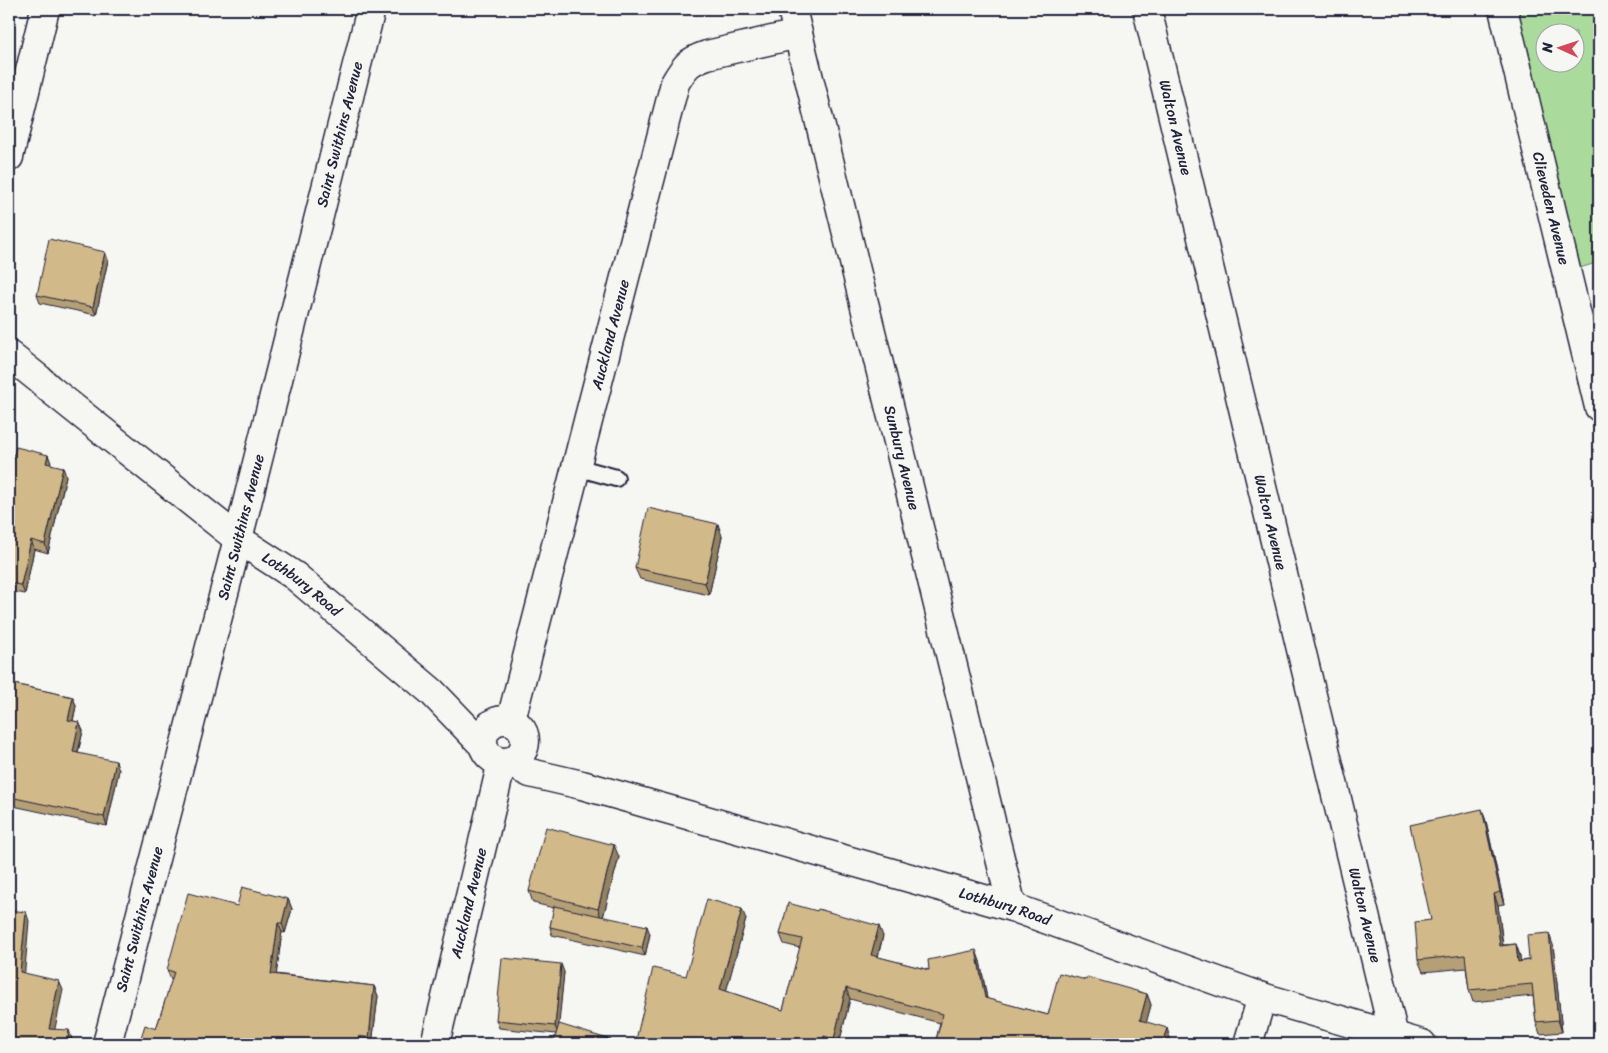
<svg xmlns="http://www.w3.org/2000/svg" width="1608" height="1053" viewBox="0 0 1608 1053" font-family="Sriracha,sans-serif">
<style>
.green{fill:#aadb9c;stroke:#667e6c;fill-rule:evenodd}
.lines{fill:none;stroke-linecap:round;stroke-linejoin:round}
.service-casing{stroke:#22223b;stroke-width:20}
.minor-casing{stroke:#22223b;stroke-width:31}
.service{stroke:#f6f6f2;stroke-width:16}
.minor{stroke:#f6f6f2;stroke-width:28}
.wall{fill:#b59f76;stroke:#22223b}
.shaded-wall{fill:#938260;stroke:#22223b}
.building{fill:#d2b989;stroke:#22223b}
.labels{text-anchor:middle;stroke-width:4.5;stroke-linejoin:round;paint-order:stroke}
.street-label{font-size:15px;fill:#22223b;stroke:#f6f6f2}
</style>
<rect width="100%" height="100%" fill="#f6f6f2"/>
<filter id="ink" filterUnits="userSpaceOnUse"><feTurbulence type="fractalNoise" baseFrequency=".02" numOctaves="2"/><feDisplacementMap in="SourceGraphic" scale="10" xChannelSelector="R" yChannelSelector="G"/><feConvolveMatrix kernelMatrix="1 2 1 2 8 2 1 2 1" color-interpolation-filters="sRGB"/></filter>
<g filter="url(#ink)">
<path class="green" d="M 1503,9 L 1599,9 L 1599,262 L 1567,272 ZM 1546,32 L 1576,32 L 1576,62 L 1546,62 Z"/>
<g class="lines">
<g class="service-casing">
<path id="service" d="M 576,467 L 616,478"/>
</g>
<g class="minor-casing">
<g id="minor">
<path id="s1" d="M 792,9 L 1012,907"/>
<path id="s2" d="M 1147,9 L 1394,1036"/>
<path id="s3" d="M 1503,9 L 1599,407"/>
<path d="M 9,157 L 45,9"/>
<path id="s4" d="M 9,355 L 39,379 L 50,389 L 238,539 L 295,576 L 432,692 L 483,745"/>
<circle cx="504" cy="741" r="21"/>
<path id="s5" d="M 511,720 L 675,83 C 685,66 689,61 707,55 L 798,34"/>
<path id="s6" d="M 508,762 L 530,773 L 582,785 L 1012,907 L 1262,997 L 1422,1044"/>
<path id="s7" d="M 107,1044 L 238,539 L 371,9"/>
<path id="s8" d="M 435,1044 L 502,762"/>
<path d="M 1248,1044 L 1262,997"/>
</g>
</g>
<use href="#service" class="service"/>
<use href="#minor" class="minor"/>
</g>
<path class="wall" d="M 105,252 L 108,260 L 96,315 L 40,303 L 37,295 Z
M 14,455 L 48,455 L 51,464 L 66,476 L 48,553 L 34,549 L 25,594 L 14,592 L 9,615 Z
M 722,536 L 709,595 L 640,579 L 635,568 Z
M 9,683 L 73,697 L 76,706 L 73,721 L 79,722 L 83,731 L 78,753 L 119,770 L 107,826 L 13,806 L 9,824 Z
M 1486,821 L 1504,904 L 1498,905 L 1503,945 L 1516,944 L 1520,956 L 1520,961 L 1529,960 L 1553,945 L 1562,1032 L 1540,1034 L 1536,1022 L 1533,996 L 1473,1002 L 1469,990 L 1466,968 L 1423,972 L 1418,960 L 1431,920 Z
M 619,857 L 603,917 L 650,934 L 645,956 L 552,935 L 550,927 L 554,908 L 533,903 L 529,891 Z
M 288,899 L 292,909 L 285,933 L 282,932 L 276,974 L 374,986 L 378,996 L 372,1044 L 139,1044 L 156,1029 L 172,980 L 171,980 L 167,970 L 237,906 Z
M 746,919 L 726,991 L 783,1010 L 800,948 L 784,944 L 780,934 L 883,936 L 878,957 L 929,970 L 980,961 L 987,999 L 1048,1015 L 1086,980 L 1147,994 L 1151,1005 L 1146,1022 L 1170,1038 L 1169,1044 L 935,1044 L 940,1023 L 850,999 L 839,1044 L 635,1044 L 686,976 Z
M 1599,929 L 1599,1015 L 1597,1008 Z
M 564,972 L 558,1027 L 611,1040 L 612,1044 L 553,1044 L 556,1034 L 499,1028 L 496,1020 Z"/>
<path class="shaded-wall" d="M 105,252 L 108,260 L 96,315 L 93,307 Z
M 48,455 L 51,463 L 49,472 L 46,463 Z
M 63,467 L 66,476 L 48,553 L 45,544 Z
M 718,524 L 722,536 L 709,595 L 705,583 Z
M 31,540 L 34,549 L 25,594 L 21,585 Z
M 11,583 L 14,592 L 9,615 L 9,592 Z
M 73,697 L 76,706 L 71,729 L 68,720 Z
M 79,722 L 83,731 L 76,760 L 73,752 Z
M 116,761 L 119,770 L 107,826 L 104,817 Z
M 10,797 L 13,806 L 9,824 L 9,802 Z
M 1482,809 L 1486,821 L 1504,904 L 1500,892 Z
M 614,845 L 619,857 L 602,921 L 598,909 Z
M 1494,894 L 1498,905 L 1504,957 L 1500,946 Z
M 288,899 L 292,909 L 285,933 L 282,923 Z
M 742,909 L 746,919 L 724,999 L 720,989 Z
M 26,912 L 29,921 L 24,981 L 20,972 Z
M 278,923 L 282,932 L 275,984 L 271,974 Z
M 647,926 L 650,934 L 645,956 L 642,948 Z
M 879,926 L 883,936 L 875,965 L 871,955 Z
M 1549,933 L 1553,945 L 1562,1032 L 1558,1020 Z
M 1516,944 L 1520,956 L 1522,973 L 1518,962 Z
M 976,950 L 980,961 L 989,1009 L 985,998 Z
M 561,964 L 564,972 L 558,1034 L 555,1026 Z
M 59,981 L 63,990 L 53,1038 L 49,1029 Z
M 374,986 L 378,996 L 372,1044 L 371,1044 L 369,1038 Z
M 846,988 L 850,999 L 839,1044 L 836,1044 L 834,1039 Z
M 1147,994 L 1151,1005 L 1144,1031 L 1140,1020 Z
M 1167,1028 L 1170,1038 L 1169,1044 L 1162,1044 Z
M 69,1030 L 72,1039 L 71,1044 L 67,1044 Z
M 359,1036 L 362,1044 L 357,1044 Z
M 824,1036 L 827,1044 L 822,1044 Z"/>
<path class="building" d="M 49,239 L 105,252 L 93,307 L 37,295 Z
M 16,447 L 48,455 L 46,463 L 63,467 L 45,544 L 31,540 L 21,585 L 11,583 L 9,592 L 9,454 L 14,455 Z
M 648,508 L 718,524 L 705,583 L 635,568 Z
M 9,683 L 73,697 L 68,720 L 79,722 L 73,752 L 116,761 L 104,817 L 10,797 L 9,802 Z
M 1482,809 L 1500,892 L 1494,894 L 1500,946 L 1516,944 L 1518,962 L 1529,960 L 1527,935 L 1549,933 L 1558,1020 L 1536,1022 L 1532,984 L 1469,990 L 1465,955 L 1418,960 L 1415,922 L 1431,920 L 1410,825 Z
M 546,827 L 614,845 L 598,909 L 529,891 Z
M 242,887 L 288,899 L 282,923 L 278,923 L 271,974 L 374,986 L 369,1038 L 359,1036 L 357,1044 L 238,1044 L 219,1041 L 218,1044 L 212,1044 L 200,1041 L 200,1044 L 139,1044 L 145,1025 L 156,1029 L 174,972 L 167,970 L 188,893 L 237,906 Z
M 707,899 L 742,909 L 720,989 L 783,1010 L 802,939 L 780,934 L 788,903 L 817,911 L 818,909 L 879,926 L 871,955 L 929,970 L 928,960 L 976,950 L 985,998 L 1048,1015 L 1059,973 L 1086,980 L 1087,977 L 1147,994 L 1140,1020 L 1167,1028 L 1162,1044 L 935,1044 L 943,1014 L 846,988 L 834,1039 L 824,1036 L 822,1044 L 635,1044 L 653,968 L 686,976 Z
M 554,906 L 647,926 L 642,948 L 550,927 Z
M 9,910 L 26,912 L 20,972 L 59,981 L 49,1029 L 69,1030 L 67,1044 L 9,1044 Z
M 1597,929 L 1599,929 L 1599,1008 L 1597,1008 Z
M 502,958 L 561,964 L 555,1026 L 496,1020 Z
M 559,1024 L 611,1040 L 610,1044 L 553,1044 Z"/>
</g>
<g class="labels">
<g class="street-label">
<text dy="5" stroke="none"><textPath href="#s2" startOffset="122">Walton Avenue</textPath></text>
<text dy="5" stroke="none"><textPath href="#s7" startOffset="939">Saint Swithins Avenue</textPath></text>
<text dy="5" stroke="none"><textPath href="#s3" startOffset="205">Clieveden Avenue</textPath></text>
<text dy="5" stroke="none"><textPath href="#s5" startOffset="398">Auckland Avenue</textPath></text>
<text dy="5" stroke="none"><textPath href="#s1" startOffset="462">Sunbury Avenue</textPath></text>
<text dy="5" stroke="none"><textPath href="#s2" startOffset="528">Walton Avenue</textPath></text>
<text dy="5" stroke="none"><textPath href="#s7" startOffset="534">Saint Swithins Avenue</textPath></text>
<text dy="5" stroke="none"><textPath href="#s4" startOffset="372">Lothbury Road</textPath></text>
<text dy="5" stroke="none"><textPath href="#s8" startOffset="145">Auckland Avenue</textPath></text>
<text dy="5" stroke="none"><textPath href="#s6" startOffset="518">Lothbury Road</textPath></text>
<text dy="5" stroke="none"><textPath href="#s2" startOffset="932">Walton Avenue</textPath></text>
<text dy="5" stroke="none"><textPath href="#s7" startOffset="129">Saint Swithins Avenue</textPath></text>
</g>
</g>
<rect width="1608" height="1053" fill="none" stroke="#f6f6f2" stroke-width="30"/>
<rect x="15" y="15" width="1578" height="1023" fill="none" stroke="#22223b" stroke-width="2" filter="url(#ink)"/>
<g transform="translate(1560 48) rotate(273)"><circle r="24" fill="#f6f6f2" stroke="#a1a1a9"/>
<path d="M0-4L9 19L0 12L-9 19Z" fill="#d1495b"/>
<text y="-8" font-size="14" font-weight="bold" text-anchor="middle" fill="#22223b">N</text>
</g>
</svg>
